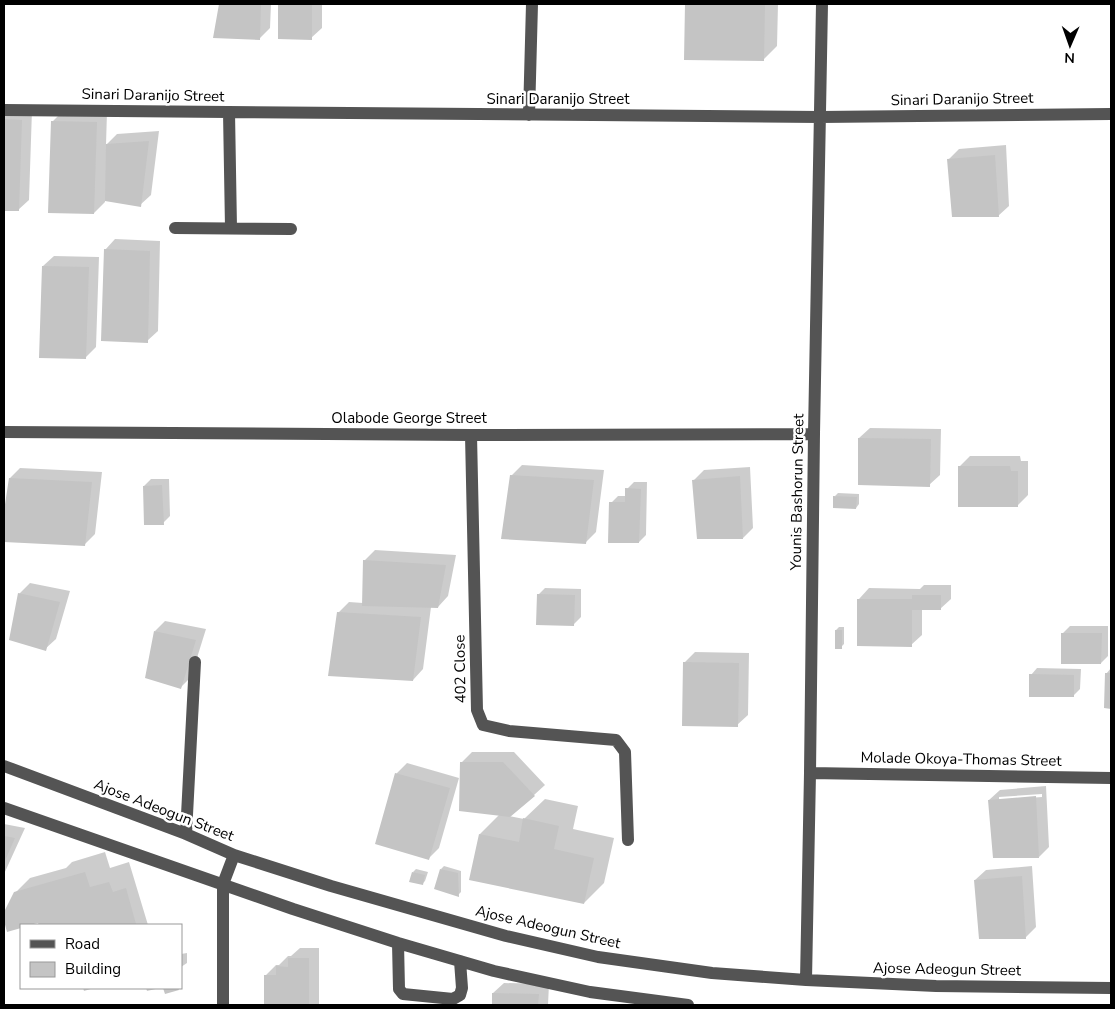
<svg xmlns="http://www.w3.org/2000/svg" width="1115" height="1009" viewBox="0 0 1115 1009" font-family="'Nunito Sans',sans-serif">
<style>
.shadow{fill:#0003;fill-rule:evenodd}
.building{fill:#c4c4c4}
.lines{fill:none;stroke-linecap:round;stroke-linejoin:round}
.minor{stroke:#545454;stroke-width:12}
.labels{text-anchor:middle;stroke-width:5;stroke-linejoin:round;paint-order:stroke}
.street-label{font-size:15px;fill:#000;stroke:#fff}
</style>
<rect width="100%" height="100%" fill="#fff"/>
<path class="shadow" d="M 220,4 L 271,4 L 270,28 L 259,39 L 215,37 Z
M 279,4 L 322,4 L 322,28 L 311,38 L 279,37 Z
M 686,4 L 778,4 L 777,46 L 763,60 L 686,59 Z
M 4,109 L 32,110 L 29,200 L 18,210 L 4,210 Z
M 63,111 L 107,112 L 106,145 L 117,134 L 159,131 L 151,195 L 140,205 L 105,200 L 105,202 L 94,213 L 52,122 Z
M 1006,145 L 1009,206 L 998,216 L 949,159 L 959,149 Z
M 115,239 L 160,241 L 158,331 L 147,341 L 105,250 Z
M 54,256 L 99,257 L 96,347 L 85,358 L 43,266 Z
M 870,428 L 941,429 L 940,475 L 929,485 L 859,438 Z
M 970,456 L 1020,456 L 1021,461 L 1028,461 L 1028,495 L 1017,506 L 959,467 Z
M 522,465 L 604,470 L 596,532 L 586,542 L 511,476 Z
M 750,467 L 753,528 L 743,538 L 693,481 L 704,470 Z
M 20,468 L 102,472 L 95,534 L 84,545 L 4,541 L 4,520 L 10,478 Z
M 151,479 L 169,479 L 170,516 L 163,523 L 144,486 Z
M 634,482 L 647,482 L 646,535 L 639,542 L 611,503 L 618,496 L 626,496 L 627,489 Z
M 838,493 L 859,494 L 859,504 L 856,508 L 835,496 Z
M 375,550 L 456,555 L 448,596 L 438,607 L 431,607 L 423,669 L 413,680 L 338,613 L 349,602 L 363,603 L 364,561 Z
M 30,583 L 70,591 L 56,639 L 45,649 L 19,594 Z
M 924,585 L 951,585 L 951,599 L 940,609 L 922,609 L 922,635 L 911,645 L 859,599 L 869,588 L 920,589 Z
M 545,588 L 581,589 L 581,617 L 574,624 L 538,595 Z
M 165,621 L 206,629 L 191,677 L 181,687 L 155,631 Z
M 1070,626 L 1108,626 L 1108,656 L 1101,663 L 1063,633 Z
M 839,627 L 844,627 L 844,644 L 841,647 L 836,630 Z
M 695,652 L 749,653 L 748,715 L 737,725 L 685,662 Z
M 1037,668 L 1081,669 L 1080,689 L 1073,696 L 1031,675 Z
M 1111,668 L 1111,707 L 1106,707 L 1106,674 Z
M 472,752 L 514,752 L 545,785 L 534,795 L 509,816 L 524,819 L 545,799 L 578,806 L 573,829 L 614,838 L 604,883 L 584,903 L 471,879 L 480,834 L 500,814 L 461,763 Z
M 407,763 L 459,778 L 439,848 L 429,858 L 396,774 Z
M 1046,786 L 1049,847 L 1039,857 L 989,800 L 1000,790 ZM 1042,794 L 1042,797 L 999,800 L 999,797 Z
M 4,824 L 25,828 L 4,874 Z
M 105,852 L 110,868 L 129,862 L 148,925 L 40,925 L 39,921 L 21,925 L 21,926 L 8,930 L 4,915 L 15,893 L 30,878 L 66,868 L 72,862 Z
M 444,866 L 461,871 L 461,892 L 458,895 L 441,869 Z
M 1032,866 L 1036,927 L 1025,938 L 975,880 L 986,870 Z
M 416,869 L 428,872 L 425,881 L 422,884 L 413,872 Z
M 300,948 L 319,948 L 319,1005 L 265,1005 L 265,976 L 276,965 L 279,965 L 288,956 L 291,956 Z
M 187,953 L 187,963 L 181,967 L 181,954 Z
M 504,983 L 549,984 L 548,1005 L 493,1005 L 493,993 Z
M 83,988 L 94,988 L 84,991 Z
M 146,988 L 160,988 L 147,991 Z"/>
<path class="building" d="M 219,4 L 261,4 L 260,40 L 213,38 Z
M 278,4 L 312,4 L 312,40 L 278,39 Z
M 685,4 L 765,4 L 764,61 L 684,60 Z
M 4,119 L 22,120 L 19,211 L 4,211 Z
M 51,121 L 97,122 L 94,214 L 48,213 Z
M 149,141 L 141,207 L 105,201 L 106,144 Z
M 995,155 L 999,217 L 952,217 L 947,159 Z
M 104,249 L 150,251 L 148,343 L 101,341 Z
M 42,266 L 89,267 L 86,359 L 39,358 Z
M 858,438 L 931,439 L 930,487 L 858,485 Z
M 958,466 L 1010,466 L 1011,471 L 1018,471 L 1018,507 L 958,507 Z
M 510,475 L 594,480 L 586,544 L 501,539 Z
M 740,476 L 743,539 L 697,539 L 692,480 Z
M 9,478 L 92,482 L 85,546 L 4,542 L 4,511 Z
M 162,485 L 164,525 L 144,525 L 143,486 Z
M 625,488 L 641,489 L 639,543 L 608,543 L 609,502 L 625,502 Z
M 833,496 L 857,497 L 856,509 L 833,508 Z
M 363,560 L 446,565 L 438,608 L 362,606 Z
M 18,593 L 60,602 L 46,651 L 9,640 Z
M 537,594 L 575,595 L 574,626 L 536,625 Z
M 912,595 L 941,595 L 941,610 L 912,610 L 912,647 L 857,646 L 857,599 L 912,599 Z
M 337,612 L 421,617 L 413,681 L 328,676 Z
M 835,630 L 842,630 L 842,649 L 835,649 Z
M 154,631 L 196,640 L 181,689 L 145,678 Z
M 1061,633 L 1102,633 L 1101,664 L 1061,664 Z
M 683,662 L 739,663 L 738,727 L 682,726 Z
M 1105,673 L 1111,673 L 1111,709 L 1104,708 Z
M 1029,674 L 1074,675 L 1074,697 L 1029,697 Z
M 460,762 L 503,762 L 535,796 L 510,817 L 459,811 Z
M 395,773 L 450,788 L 429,860 L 375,844 Z
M 1036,796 L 1039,858 L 993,858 L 988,800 Z
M 523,818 L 559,826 L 554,849 L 594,858 L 584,904 L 469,880 L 479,834 L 519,842 Z
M 4,836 L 15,838 L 4,863 Z
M 440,869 L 458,873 L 459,897 L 434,889 Z
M 85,872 L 90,887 L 109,882 L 113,892 L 126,888 L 136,924 L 131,925 L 39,925 L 38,923 L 29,925 L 21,925 L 21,928 L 7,932 L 4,921 L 4,912 L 14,892 Z
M 412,872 L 425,875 L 423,885 L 409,882 Z
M 1022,876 L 1026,939 L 979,939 L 974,880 Z
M 288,958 L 309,958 L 309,1005 L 264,1005 L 264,975 L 276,975 L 276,966 L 288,967 Z
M 163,988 L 178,988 L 179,990 L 165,994 Z
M 492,993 L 539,994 L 538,1005 L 492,1005 Z"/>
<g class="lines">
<path class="minor" d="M 4,110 L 820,117 L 1111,114
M 229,112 L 231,228
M 529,115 L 532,4
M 175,228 L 291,229
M 4,432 L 471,435 L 814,434
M 471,435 L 477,710 L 483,725 L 509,731 L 616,740 L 625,752 L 628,840
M 4,766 L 186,834 L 234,855 L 331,886 L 506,936 L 598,957 L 712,973 L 806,980 L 936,986 L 1111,988
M 810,773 L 1111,778
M 4,808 L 293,909 L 398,943 L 494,971 L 590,992 L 688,1005
M 186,834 L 195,662
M 398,943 L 399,989 L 403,994 L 453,999 L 460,995 L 462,988 L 460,961
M 806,980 L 810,773 L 814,434 L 822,4
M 223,1005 L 223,884 L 234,855"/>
</g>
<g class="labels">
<g class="street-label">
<text transform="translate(153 95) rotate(1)" y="5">Sinari Daranijo Street</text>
<text x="558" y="104">Sinari Daranijo Street</text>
<text transform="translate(962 99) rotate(-1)" y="5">Sinari Daranijo Street</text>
<text x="409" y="423">Olabode George Street</text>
<text transform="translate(797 492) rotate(-89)" y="5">Younis Bashorun Street</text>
<text transform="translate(460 669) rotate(-91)" y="5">402 Close</text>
<text transform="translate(961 759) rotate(1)" y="5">Molade Okoya-Thomas Street</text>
<text transform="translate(164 810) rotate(21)" y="5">Ajose Adeogun Street</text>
<text transform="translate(548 927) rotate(13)" y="5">Ajose Adeogun Street</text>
<text transform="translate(947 969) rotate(1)" y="5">Ajose Adeogun Street</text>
</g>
</g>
<rect width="1115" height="1009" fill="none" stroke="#000000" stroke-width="10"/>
<rect x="20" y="924" width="162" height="65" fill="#ffffff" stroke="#999999"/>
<rect x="30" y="940" width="25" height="8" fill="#545454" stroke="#999999"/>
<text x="65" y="949" font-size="15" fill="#000000">Road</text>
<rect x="30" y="962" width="25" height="15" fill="#c4c4c4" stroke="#999999"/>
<text x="65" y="974" font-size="15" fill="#000000">Building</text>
<g transform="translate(1070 45) rotate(182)" stroke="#ffffff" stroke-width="4" paint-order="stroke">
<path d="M0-4L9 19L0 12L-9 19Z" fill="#000000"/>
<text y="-8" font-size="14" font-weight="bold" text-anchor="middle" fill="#000000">N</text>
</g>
</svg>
